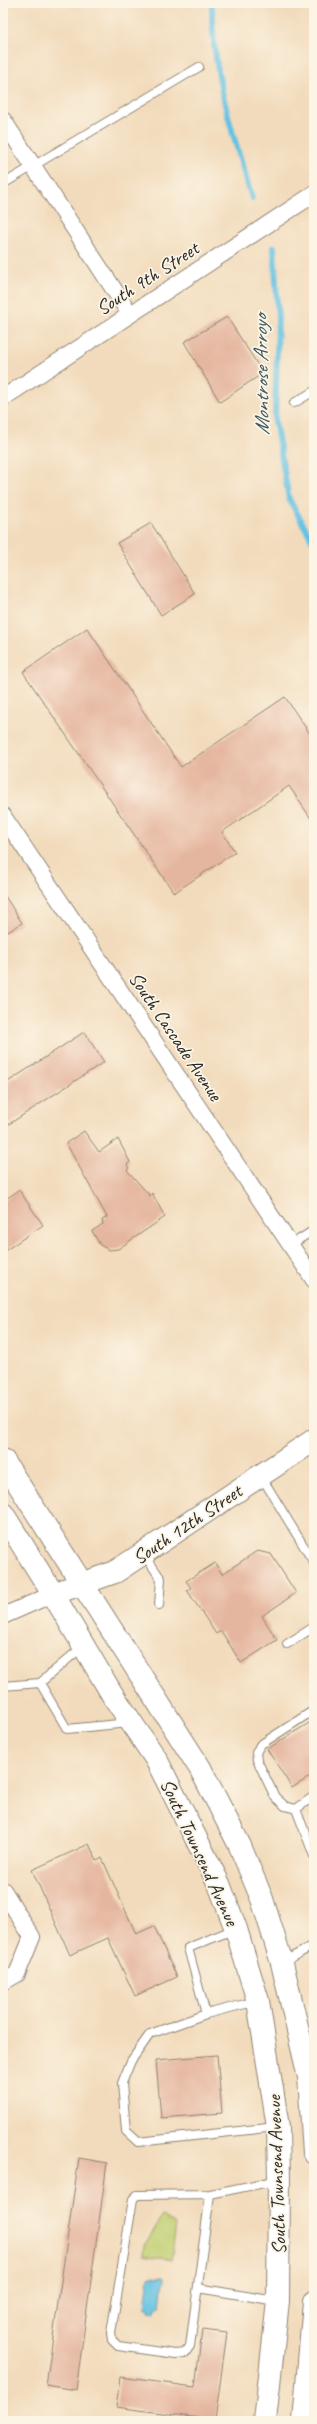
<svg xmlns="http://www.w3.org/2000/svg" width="317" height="2424" viewBox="0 0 317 2424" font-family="Caveat,sans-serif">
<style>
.green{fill:#c0cf71;stroke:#767d4e}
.water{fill:#65c2e3;stroke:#487687}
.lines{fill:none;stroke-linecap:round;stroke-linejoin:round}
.stream{stroke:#65c2e3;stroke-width:6}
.building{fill:#e5b69f}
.lane-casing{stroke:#8e8374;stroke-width:10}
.street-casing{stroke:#8e8374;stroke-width:18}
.secondary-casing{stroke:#8e8374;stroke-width:24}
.highway-casing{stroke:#8e8374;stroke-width:24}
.lane{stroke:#fff;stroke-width:8}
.street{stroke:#fff;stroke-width:16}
.secondary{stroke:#fff;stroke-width:22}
.highway{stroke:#fff;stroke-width:22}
.labels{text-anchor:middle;stroke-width:3.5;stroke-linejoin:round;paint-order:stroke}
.street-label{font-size:20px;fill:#2b2b2b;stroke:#fcf5e5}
.water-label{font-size:21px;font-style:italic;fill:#3c5862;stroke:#fcf5e5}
</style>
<rect width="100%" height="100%" fill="#fcf5e5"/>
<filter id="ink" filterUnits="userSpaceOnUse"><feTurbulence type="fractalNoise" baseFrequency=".025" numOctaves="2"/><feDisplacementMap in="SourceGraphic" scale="8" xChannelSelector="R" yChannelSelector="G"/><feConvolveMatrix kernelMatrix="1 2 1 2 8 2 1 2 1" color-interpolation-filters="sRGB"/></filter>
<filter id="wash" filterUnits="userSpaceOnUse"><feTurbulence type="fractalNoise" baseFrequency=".012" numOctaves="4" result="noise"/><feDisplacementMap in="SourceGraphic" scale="16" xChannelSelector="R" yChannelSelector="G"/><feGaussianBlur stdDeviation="0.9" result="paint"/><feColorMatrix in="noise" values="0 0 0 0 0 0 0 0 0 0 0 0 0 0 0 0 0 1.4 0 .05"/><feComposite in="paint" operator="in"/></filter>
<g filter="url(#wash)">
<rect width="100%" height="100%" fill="#f2dbbc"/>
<path class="green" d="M 163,2216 L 176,2225 L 171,2260 L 144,2255 L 145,2244 Z"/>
<path class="water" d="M 151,2276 L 162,2277 L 164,2279 L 161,2306 L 155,2309 L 155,2313 L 149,2312 L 150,2309 L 145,2307 L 149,2277 Z"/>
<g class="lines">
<path class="stream" d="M 212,3 C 211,70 233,135 252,198
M 274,247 L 278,318 L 275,421 L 289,499 L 314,543"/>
</g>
<g id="blocks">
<path class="building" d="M 227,317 L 263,373 L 220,402 L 184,342 Z
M 151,523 L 195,594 L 161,615 L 117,543 Z
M 87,628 L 181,767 L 285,697 L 314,740 L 314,823 L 289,786 L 222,832 L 235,852 L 174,893 L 23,672 Z
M 3,893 L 22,923 L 3,935 Z
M 84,1032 L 104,1062 L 3,1128 L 3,1085 Z
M 84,1131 L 99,1152 L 118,1139 L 130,1162 L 127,1165 L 129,1168 L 127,1170 L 150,1196 L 152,1193 L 165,1217 L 118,1249 L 109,1250 L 100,1245 L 92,1231 L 103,1224 L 102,1220 L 107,1217 L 66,1143 Z
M 19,1190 L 43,1225 L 3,1252 L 3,1201 Z
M 257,1551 L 271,1554 L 296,1593 L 262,1616 L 277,1640 L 241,1663 L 221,1631 L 216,1634 L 187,1590 L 191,1588 L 186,1581 L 215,1563 L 222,1574 Z
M 314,1720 L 314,1774 L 292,1788 L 267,1749 Z
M 89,1844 L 97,1861 L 102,1858 L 136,1934 L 154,1926 L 177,1977 L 135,1996 L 108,1938 L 70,1955 L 32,1870 Z
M 217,2055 L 222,2113 L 161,2118 L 156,2060 Z
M 79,2158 L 107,2163 L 76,2390 L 46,2385 Z
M 202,2330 L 227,2333 L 215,2420 L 116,2407 L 120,2377 L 195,2387 Z"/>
</g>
</g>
<g filter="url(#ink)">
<use href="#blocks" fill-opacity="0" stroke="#8e8374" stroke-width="1"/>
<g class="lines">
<g class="lane-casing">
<path id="lane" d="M 3,184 L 199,67
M 294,403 L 314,391
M 292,1244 L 314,1230
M 261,1476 L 314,1563
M 144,1554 L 161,1579 L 159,1605
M 287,1644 L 314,1627
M 82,1647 L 40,1683 L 67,1729 L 129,1723
M 3,1686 L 40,1683
M 314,1796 L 296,1809 L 314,1856
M 296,1809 L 285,1806 L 275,1797 L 257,1760 L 256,1753 L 260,1745 L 314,1710
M 283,1962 L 314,1945
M 257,2001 L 206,2014 L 150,2034 L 131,2061 L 122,2083 L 126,2131 L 138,2142 L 276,2127
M 206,2014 L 188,1948 L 235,1929
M 210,2194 L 190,2346 L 185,2353 L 175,2354 L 118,2346 L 112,2340 L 111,2333 L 133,2199 L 137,2195 L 210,2194 L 279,2180
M 198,2288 L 276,2301"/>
</g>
<g class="street-casing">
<path id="street" d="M 3,120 L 130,314
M 3,398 L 314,194
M 3,816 L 314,1280
M 3,1616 L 53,1594
M 3,1890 L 32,1937 L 17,1974 L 3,1982"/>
</g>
<g class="secondary-casing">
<path id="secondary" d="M 53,1594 L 115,1572 L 314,1440"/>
</g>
<g class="highway-casing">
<path id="highway" d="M 3,1460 L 200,1768 L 240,1846 L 262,1899 L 282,1963 L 309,2077 L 314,2153
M 3,1514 L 53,1594 L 112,1694 L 156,1759 L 219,1884 L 236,1929 L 258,2001 L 278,2127 L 279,2180 L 278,2301 L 265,2421
M 304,2421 L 314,2302"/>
</g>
<use href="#lane" class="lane"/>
<use href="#street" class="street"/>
<use href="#secondary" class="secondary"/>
<use href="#highway" class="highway"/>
</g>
</g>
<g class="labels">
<g class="street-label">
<text transform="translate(147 278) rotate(-33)" y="7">South 9th Street</text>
<text transform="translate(176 1036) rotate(56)" y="7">South Cascade Avenue</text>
<text transform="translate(187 1524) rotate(-34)" y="7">South 12th Street</text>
<text transform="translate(200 1852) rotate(65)" y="7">South Townsend Avenue</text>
<text transform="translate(276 2175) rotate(-92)" y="7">South Townsend Avenue</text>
</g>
<g class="water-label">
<text transform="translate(261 375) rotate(-91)" y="7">Montrose Arroyo</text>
</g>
</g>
<rect width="317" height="2424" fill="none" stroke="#fcf5e5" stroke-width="16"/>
</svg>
